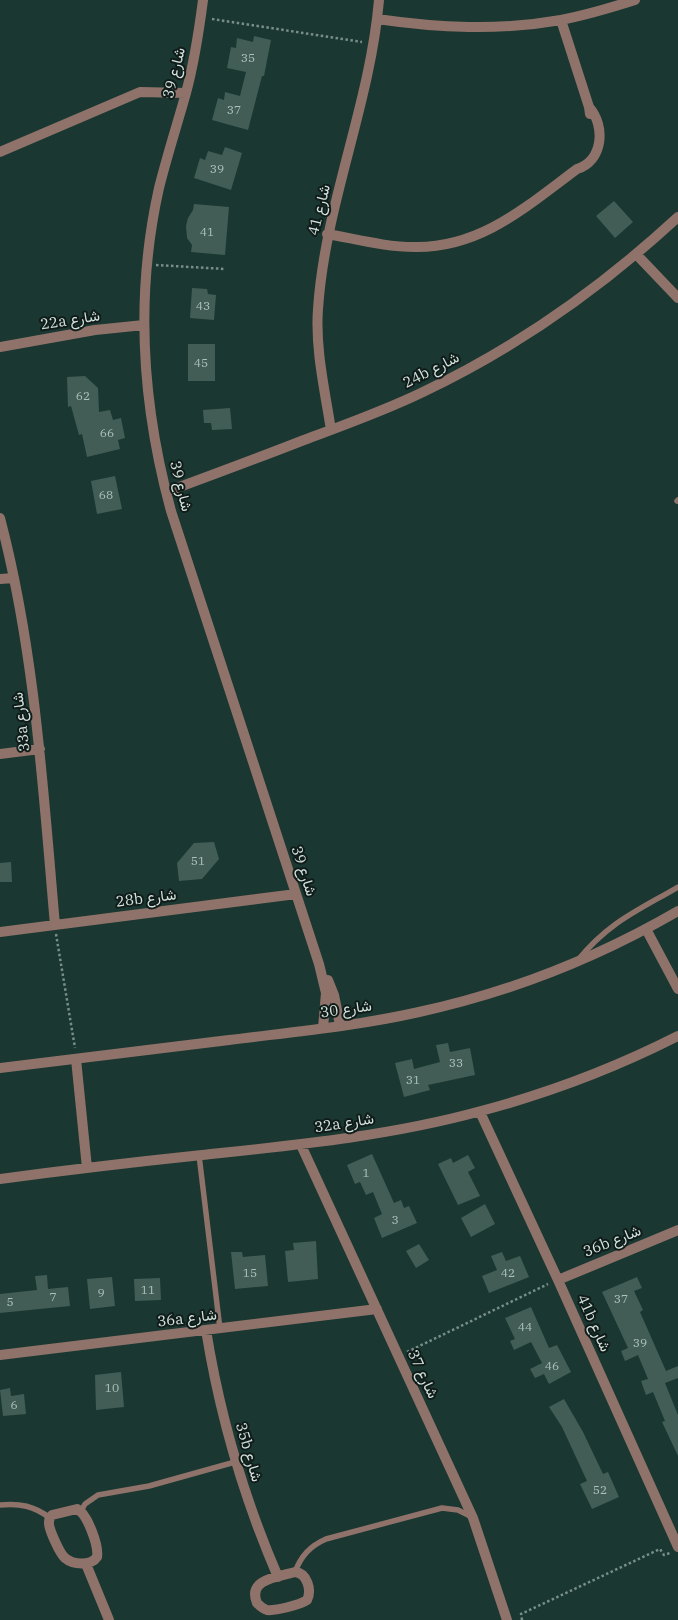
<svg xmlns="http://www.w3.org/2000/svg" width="678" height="1620" viewBox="0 0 678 1620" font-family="'IBM Plex Serif',Vazirmatn,serif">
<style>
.building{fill:#415d56}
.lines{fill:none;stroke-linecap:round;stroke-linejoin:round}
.path{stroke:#798e89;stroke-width:2.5;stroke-dasharray:2.5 2.5;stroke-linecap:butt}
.service{stroke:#8f736a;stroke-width:5.5}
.minor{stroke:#8f736a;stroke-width:10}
.tertiary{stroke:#8f736a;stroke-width:10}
.labels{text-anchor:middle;stroke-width:4;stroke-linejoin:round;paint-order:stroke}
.number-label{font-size:12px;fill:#aec2bc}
.street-label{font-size:15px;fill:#d3e3de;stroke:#101c19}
</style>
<rect width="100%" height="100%" fill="#1b3731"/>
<path class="building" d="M 254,36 L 271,40 L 264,76 L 262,76 L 248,130 L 212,120 L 218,98 L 224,100 L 225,92 L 240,96 L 246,72 L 227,68 L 231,47 L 236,48 L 237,38 L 253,42 Z
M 225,147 L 242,153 L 231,190 L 194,178 L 200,158 L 205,160 L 208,151 L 222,155 Z
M 614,201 L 633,222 L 615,238 L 596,216 Z
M 194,204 L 229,207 L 225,255 L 191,252 L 192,245 L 187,238 L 186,226 L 188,218 L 193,210 Z
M 192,288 L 207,289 L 208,294 L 216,295 L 214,320 L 190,318 Z
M 188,344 L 215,344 L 215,381 L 188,381 Z
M 85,376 L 98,388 L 99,412 L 110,410 L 113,420 L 121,418 L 125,438 L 118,440 L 120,449 L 87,457 L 82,434 L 79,435 L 71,406 L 68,407 L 67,377 Z
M 230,408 L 232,429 L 212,430 L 211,423 L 204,423 L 203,410 Z
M 115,476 L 122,509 L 97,514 L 91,481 Z
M 214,842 L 219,859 L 202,879 L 179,881 L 177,863 L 194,843 Z
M 11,862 L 12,882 L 0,882 L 0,863 Z
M 448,1043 L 450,1052 L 470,1048 L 475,1075 L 428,1085 L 430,1090 L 404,1097 L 395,1063 L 412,1059 L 414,1069 L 440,1062 L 436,1045 Z
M 372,1154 L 394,1203 L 401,1200 L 404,1208 L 409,1206 L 417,1223 L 382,1238 L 374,1218 L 382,1214 L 373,1192 L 366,1195 L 360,1182 L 355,1184 L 347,1165 Z
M 468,1155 L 475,1168 L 468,1172 L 480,1196 L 458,1205 L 438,1164 L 451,1158 L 453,1163 Z
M 485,1204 L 495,1224 L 471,1237 L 461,1218 Z
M 316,1241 L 318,1279 L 288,1282 L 285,1251 L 294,1250 L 293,1243 Z
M 419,1244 L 429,1260 L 416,1268 L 406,1251 Z
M 231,1252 L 242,1252 L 243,1257 L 265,1255 L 268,1286 L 235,1289 Z
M 502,1252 L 506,1261 L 520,1256 L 529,1277 L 489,1293 L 482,1276 L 497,1270 L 491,1256 Z
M 47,1275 L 48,1289 L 68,1287 L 70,1306 L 0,1313 L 0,1294 L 37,1290 L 35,1276 Z
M 112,1277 L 115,1306 L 90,1309 L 87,1279 Z
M 637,1277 L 642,1288 L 634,1291 L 643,1310 L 640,1312 L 666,1371 L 678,1366 L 678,1378 L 665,1383 L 678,1415 L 678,1456 L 662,1422 L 665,1421 L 653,1392 L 646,1395 L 641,1381 L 648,1379 L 638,1355 L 625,1361 L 621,1351 L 628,1348 L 602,1292 Z
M 160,1278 L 161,1300 L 135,1301 L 134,1279 Z
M 531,1307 L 549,1348 L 557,1345 L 571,1372 L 549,1384 L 544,1374 L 535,1378 L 530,1369 L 542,1363 L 531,1342 L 514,1350 L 510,1341 L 515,1339 L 505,1318 Z
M 121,1372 L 124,1407 L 96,1410 L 95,1375 Z
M 10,1388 L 11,1396 L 24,1394 L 26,1414 L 3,1416 L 0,1390 Z
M 564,1399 L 583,1432 L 603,1474 L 608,1472 L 619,1497 L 592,1509 L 580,1484 L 587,1481 L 562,1427 L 549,1407 Z"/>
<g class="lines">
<path class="path" d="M 212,19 L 362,42
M 156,265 L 225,269
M 56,934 L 75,1048
M 407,1352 L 548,1284
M 522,1620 L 521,1614 L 660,1549 L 664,1555 L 670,1553"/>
<path class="service" d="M 677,501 L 678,500
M 578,960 C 609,922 637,911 678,887
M 199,1155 L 220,1329
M 0,1505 C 20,1503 34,1506 50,1518
M 81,1511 L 85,1504 L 98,1495 L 149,1486 L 235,1462
M 295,1572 C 301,1556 310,1546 326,1539 L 442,1508 L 458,1510 L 470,1516"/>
<path class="minor" d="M 203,0 C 199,31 194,63 186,93 C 177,125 167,156 159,188 C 135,295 142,405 171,511 L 319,964 L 326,993 L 323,1028
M 377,19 C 439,28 499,31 561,20 C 586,15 610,8 635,0
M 561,20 L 589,107 L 590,114
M 0,152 L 140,92 L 186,93
M 327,234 C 356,239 385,247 415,247 C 481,248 527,206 577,169 C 603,161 606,126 589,107
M 637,255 L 678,298
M 0,347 L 95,330 L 144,325
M 331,430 C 325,391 315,349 318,309 C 325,204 370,105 379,0
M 166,492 C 212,475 258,458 304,440 C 344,425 384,411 423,392 C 518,347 601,288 678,217
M 0,518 C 35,651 43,789 55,925
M 0,579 L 14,578
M 0,754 L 40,749
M 646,929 L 678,989
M 0,932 L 296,894
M 328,980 L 334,995 L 340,1025
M 76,1059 L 87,1168
M 480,1112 L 558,1280 L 678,1547
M 301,1145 L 473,1518 L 507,1620
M 0,1179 C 67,1170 135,1162 202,1155 C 296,1145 390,1136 481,1111 C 549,1093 615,1068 678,1036
M 558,1280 L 678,1230
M 206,1330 C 220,1417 243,1496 278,1577
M 0,1355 L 377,1309
M 77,1509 C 87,1513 99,1546 97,1557 C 91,1566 73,1565 65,1558 C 60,1554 48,1528 49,1522 C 49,1518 50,1518 52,1515 Z
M 86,1564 L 109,1620
M 295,1572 C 307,1573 312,1590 307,1600 C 300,1605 275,1611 267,1610 C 263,1609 260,1606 257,1603 C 247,1579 278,1577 295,1572 Z"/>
<path class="tertiary" d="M 0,1068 C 76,1059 152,1049 229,1040 C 292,1032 357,1026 419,1012 C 511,992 597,958 678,911"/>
</g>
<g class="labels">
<g class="number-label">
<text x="248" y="62">35</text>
<text x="234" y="114">37</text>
<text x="217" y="173">39</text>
<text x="207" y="236">41</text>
<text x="203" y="310">43</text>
<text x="201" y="367">45</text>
<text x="83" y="400">62</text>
<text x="107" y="437">66</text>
<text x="106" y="499">68</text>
<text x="198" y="865">51</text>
<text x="456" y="1067">33</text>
<text x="413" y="1084">31</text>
<text x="366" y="1177">1</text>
<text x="395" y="1224">3</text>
<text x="250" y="1277">15</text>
<text x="508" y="1277">42</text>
<text x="148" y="1294">11</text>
<text x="101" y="1297">9</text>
<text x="53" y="1301">7</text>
<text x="621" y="1303">37</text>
<text x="10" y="1306">5</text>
<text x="525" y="1331">44</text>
<text x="640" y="1347">39</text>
<text x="552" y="1370">46</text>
<text x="112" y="1392">10</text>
<text x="14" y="1409">6</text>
<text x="600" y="1494">52</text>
</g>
<g class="street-label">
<text transform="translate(174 73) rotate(-76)" y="5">شارع 39</text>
<text transform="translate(319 210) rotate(-76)" y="5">شارع 41</text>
<text transform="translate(70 320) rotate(-9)" y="5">22a شارع</text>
<text transform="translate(431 370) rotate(-27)" y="5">24b شارع</text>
<text transform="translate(181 486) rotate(76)" y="5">شارع 39</text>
<text transform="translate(21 722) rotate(-97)" y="5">33a شارع</text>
<text transform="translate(304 871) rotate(72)" y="5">شارع 39</text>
<text transform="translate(146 898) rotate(-7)" y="5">28b شارع</text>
<text transform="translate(346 1009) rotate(-8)" y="5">شارع 30</text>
<text transform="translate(344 1123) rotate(-9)" y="5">32a شارع</text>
<text transform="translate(612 1241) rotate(-22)" y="5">36b شارع</text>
<text transform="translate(187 1318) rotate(-7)" y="5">36a شارع</text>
<text transform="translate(594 1323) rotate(66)" y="5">41b شارع</text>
<text transform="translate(423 1374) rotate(65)" y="5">شارع 37</text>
<text transform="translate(249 1452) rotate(74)" y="5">35b شارع</text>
</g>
</g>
</svg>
